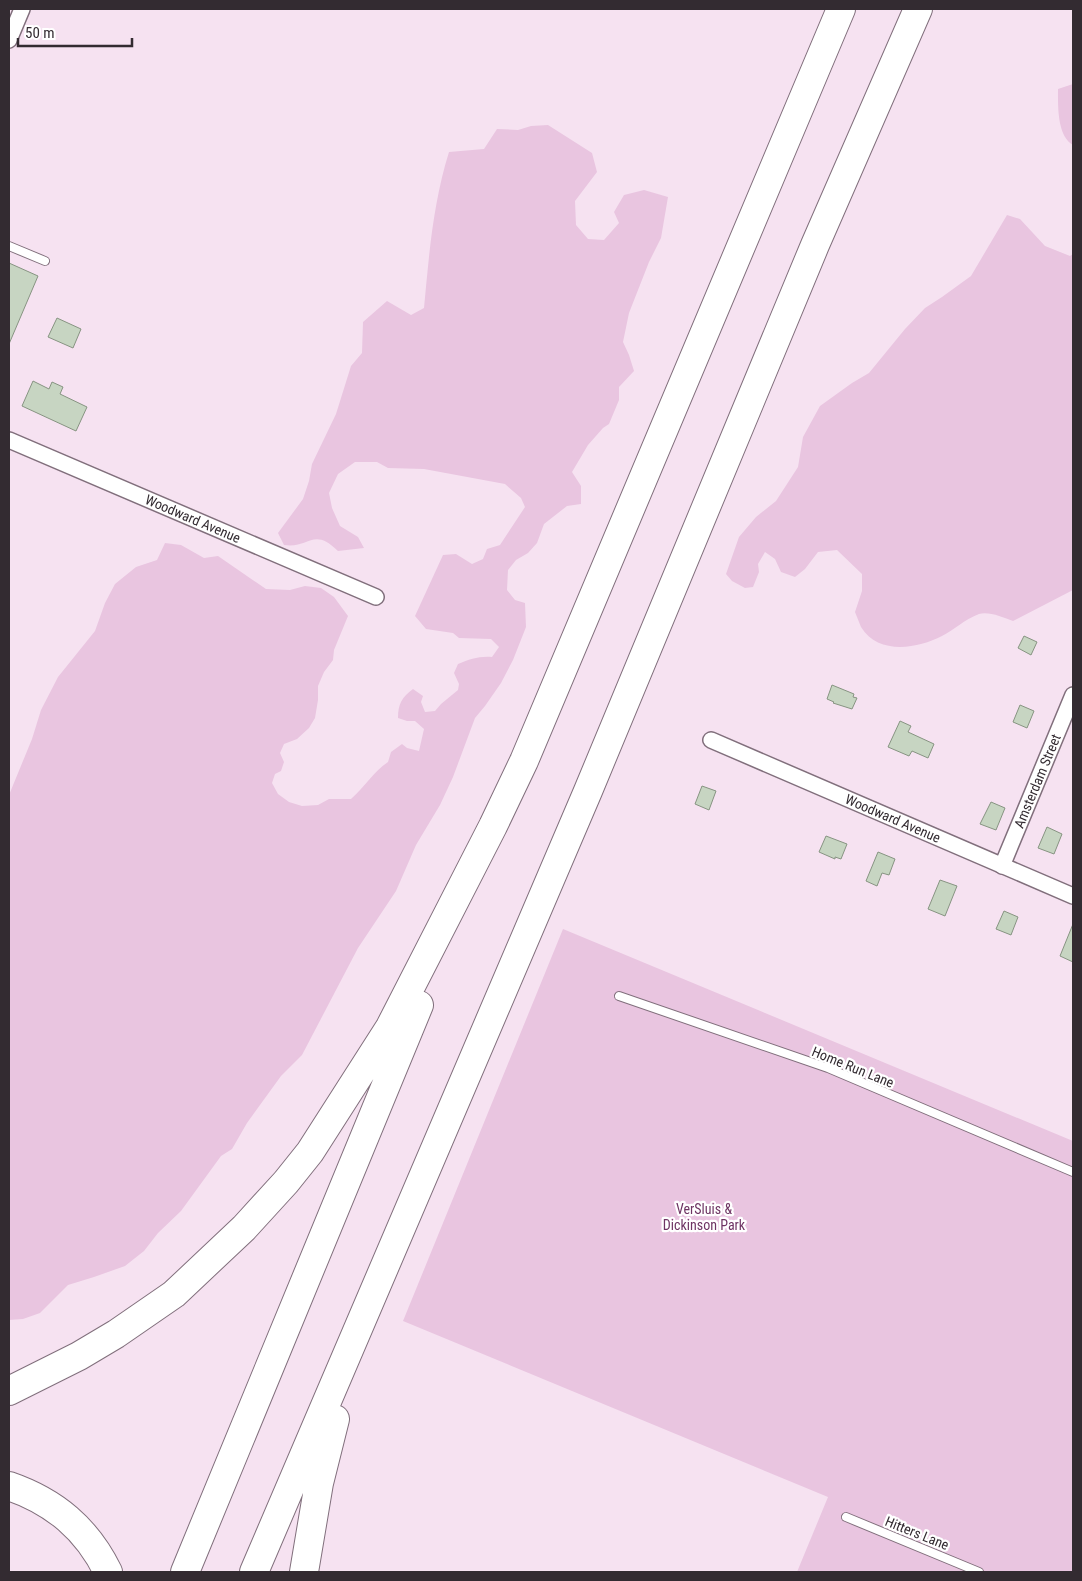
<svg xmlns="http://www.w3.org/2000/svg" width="1082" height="1581" viewBox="0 0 1082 1581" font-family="'Roboto Condensed',sans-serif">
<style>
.green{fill:#e9c5e0}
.building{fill:#c7d5c2;stroke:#879482}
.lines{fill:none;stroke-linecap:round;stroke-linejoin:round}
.lane-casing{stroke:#816f7c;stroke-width:10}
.street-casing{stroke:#816f7c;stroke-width:18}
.highway-casing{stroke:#816f7c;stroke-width:30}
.lane{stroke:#fff;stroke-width:8}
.street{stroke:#fff;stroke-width:15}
.highway{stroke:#fff;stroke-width:28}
.labels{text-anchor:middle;stroke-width:4.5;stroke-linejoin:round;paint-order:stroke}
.street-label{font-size:14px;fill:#332b31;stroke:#fff}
.park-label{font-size:14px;fill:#6e3463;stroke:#fff}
</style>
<rect width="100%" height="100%" fill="#f6e2f1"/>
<path class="green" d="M 1073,84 L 1073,145 C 1057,136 1058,106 1058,89 Z
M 548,125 L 592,153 L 597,172 L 575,201 L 576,225 L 588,239 L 604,240 L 619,223 L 614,212 L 624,195 L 644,190 L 668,197 L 661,238 L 649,262 L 629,313 L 623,342 L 629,355 L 634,371 L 619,387 L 619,400 L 609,424 L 603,428 L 588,445 L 572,472 L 581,486 L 581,504 L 567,506 L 544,524 L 537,543 L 528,553 L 516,560 L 508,570 L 507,590 L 515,600 L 525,603 L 526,627 L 513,660 L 501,683 L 485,706 L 475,718 L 453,777 L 440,805 L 416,845 L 396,891 L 358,948 L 302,1055 L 281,1076 L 247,1123 L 232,1149 L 221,1156 L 181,1211 L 158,1233 L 144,1251 L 125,1266 L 94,1277 L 68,1285 L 40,1313 L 23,1319 L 9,1320 L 9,795 L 32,739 L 41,710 L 58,677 L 95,631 L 105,603 L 115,584 L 136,567 L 157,560 L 165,543 L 181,545 L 204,558 L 218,556 L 266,589 L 290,590 L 305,586 L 321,588 L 334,597 L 348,616 L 334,650 L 333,660 L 324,672 L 318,686 L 318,700 L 315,718 L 309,728 L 297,739 L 284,744 L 280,753 L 284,762 L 281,771 L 275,774 L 272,783 L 278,794 L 289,802 L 302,806 L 318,805 L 329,799 L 351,799 C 364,788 374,771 388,762 L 391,752 L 402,744 L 407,748 L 419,751 L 424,729 L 415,721 L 407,721 L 398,718 C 398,704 402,697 413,689 L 423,696 L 421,702 L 425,712 L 435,711 L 441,704 L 458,690 L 459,684 L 454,673 L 458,664 C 470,659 479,656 492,657 L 499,647 L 491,639 L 459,638 L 453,633 L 426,629 L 415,616 L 443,555 L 456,554 L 472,564 L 483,559 L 487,549 L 500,545 L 525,507 L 521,498 L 505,484 L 424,469 L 388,468 L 377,462 L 355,462 L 338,474 L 329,493 L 332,508 L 340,526 L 358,537 L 364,548 L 338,551 C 313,526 309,549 284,545 L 278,533 L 303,499 L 309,481 L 312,464 L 336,414 L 351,366 L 362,353 L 363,322 L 387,301 L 411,315 L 424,308 C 429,255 433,203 449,152 L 484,149 L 497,129 L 518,130 L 531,126 Z
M 1007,215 L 1020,219 L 1045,246 L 1070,256 L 1073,254 L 1073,590 L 1013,621 C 1003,617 988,611 979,614 C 965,619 954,630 942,636 C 917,649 878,655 861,627 C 859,622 857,617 855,612 L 862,591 L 862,574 L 837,550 L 818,552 L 805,569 L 795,577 L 781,572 L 775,559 L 765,552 L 758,564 L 759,572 L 753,587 L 745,588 L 732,581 L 726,574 L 739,537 L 756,517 L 776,501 L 798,467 L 803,437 L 820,406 L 852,383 L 869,373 L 905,329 L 925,308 L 942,297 L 971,276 Z
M 563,929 L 1073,1141 L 1073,1572 L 797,1572 L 828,1497 L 403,1321 Z"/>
<path class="building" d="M 9,263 L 38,276 L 9,344 Z
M 57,318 L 81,329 L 73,348 L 48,337 Z
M 33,381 L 49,389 L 52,382 L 63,387 L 60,394 L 87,407 L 76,431 L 22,406 Z
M 1024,636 L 1037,642 L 1031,655 L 1018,648 Z
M 832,685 L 854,694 L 853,697 L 857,698 L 852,709 L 833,703 L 834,702 L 827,699 Z
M 1020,705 L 1034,711 L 1027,728 L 1013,722 Z
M 900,721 L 911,726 L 908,732 L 934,744 L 928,758 L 912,751 L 909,756 L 888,747 Z
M 702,786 L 716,791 L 709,810 L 695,804 Z
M 991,802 L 1005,808 L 996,830 L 980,824 Z
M 1047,827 L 1062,834 L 1054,854 L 1038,848 Z
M 826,836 L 847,844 L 841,859 L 835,857 L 835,859 L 819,852 Z
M 878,852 L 895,859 L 889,875 L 882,873 L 877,886 L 866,881 Z
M 940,880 L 957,886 L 945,916 L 928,909 Z
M 1004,911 L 1018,917 L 1011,935 L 996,929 Z
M 1073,924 L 1073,962 L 1060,956 Z"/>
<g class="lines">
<g class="lane-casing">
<path id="lane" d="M 9,246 L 45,261
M 619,996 L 828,1068 L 1073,1172
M 846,1517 L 979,1572"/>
</g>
<g class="street-casing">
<g id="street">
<path d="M 9,40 L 22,9"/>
<path id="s1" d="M 9,440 L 376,597"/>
<path id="s2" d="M 711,740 L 1073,896"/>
<path id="s3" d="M 1002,866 L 1073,695"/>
</g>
</g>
<g class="highway-casing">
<path id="highway" d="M 9,1391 L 79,1356 L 116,1334 L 174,1294 L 244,1228 L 286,1182 L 310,1152 L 390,1027 L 493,826 L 524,761 L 841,9
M 9,1486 C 55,1502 87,1529 108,1572
M 185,1572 L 419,1005
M 254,1572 L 588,791 L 815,245 L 918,9
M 304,1572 L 319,1483 L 335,1419"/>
</g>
<use href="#lane" class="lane"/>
<use href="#street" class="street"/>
<use href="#highway" class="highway"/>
</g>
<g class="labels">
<g class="street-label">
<text dy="5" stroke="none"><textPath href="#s1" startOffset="200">Woodward Avenue</textPath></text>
<text dy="5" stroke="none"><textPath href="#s3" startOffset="92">Amsterdam Street</textPath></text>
<text dy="5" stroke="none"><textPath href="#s2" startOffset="198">Woodward Avenue</textPath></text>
<text transform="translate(853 1067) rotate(22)" y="5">Home Run Lane</text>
<text transform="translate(917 1533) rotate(22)" y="5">Hitters Lane</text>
</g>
<g class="park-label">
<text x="704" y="1214">VerSluis &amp;<tspan x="704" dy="16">Dickinson Park</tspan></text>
</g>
</g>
<rect width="1082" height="1581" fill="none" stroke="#332b31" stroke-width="20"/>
<path d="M18 38v8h114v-8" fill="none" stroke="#332b31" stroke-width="2.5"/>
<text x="25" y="38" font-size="15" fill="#332b31" stroke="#ffffff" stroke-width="4" paint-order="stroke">50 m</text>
</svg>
